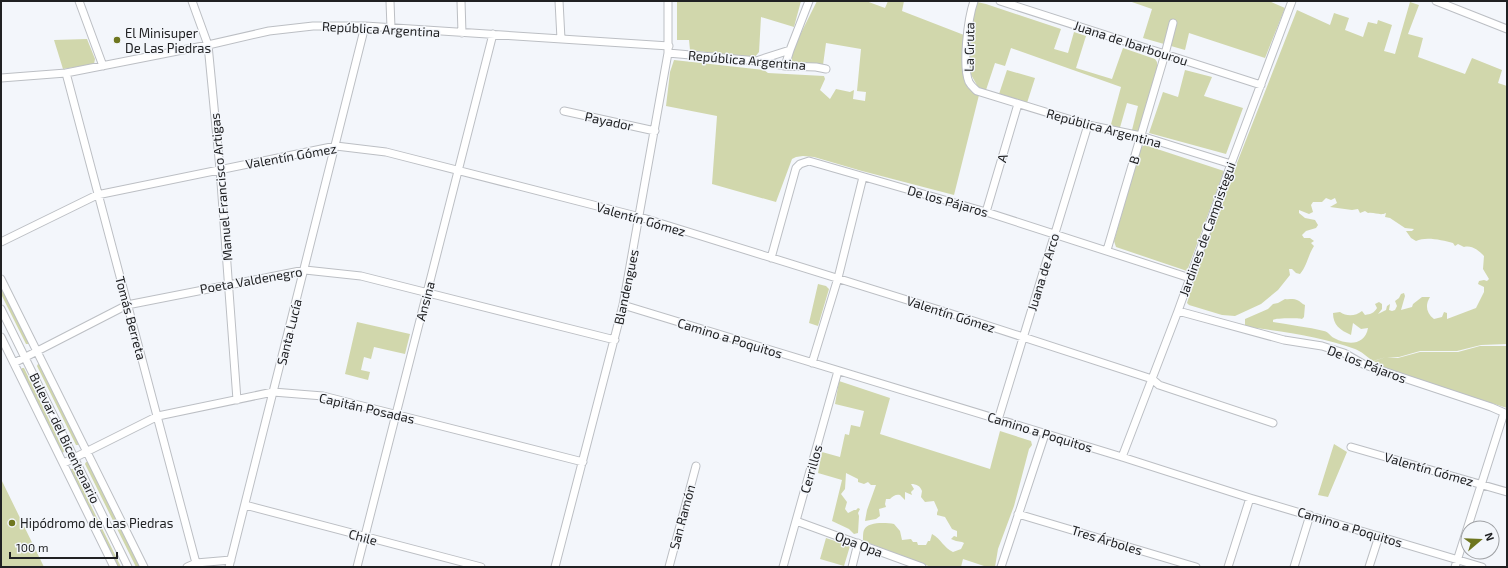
<svg xmlns="http://www.w3.org/2000/svg" width="1508" height="568" viewBox="0 0 1508 568" font-family="'Exo 2',sans-serif">
<style>
.green{fill:#d1d7ac}
.lines{fill:none;stroke-linecap:round;stroke-linejoin:round}
.minor-casing{stroke:#bcbfc4;stroke-width:9}
.minor{stroke:#fff;stroke-width:7}
.poi-dot{fill:#6e761f;stroke:#f3f6fb;stroke-width:1.5}
.labels{text-anchor:middle;stroke-width:3;stroke-linejoin:round;paint-order:stroke}
.street-label{font-size:13px;fill:#202123;stroke:#f3f6fb}
.poi-label{font-size:13px;fill:#202123;stroke:#f3f6fb;text-anchor:start}
</style>
<rect width="100%" height="100%" fill="#f3f6fb"/>
<path class="green" d="M 677,1 L 801,1 L 794,27 L 761,17 L 759,52 L 754,58 L 690,50 L 689,40 L 677,40 Z
M 817,1 L 866,1 L 885,8 L 888,1 L 904,1 L 902,11 L 964,35 L 964,81 L 968,88 L 979,95 L 954,195 L 862,171 L 814,157 L 803,156 L 796,157 L 792,159 L 776,202 L 712,184 L 717,116 L 666,106 L 670,72 L 674,60 L 764,70 L 768,73 L 824,76 L 825,79 L 820,90 L 830,99 L 836,89 L 850,92 L 854,90 L 853,99 L 865,101 L 866,92 L 857,91 L 861,49 L 826,43 L 823,65 L 789,63 L 788,59 Z
M 1129,1 L 1269,1 L 1285,8 L 1265,58 L 1189,33 L 1185,50 L 1143,38 L 1152,9 Z
M 977,2 L 986,4 L 1061,29 L 1054,49 L 1068,53 L 1074,32 L 1086,36 L 1076,68 L 1112,79 L 1123,48 L 1155,59 L 1157,62 L 1157,68 L 1138,132 L 1131,134 L 1138,106 L 1127,103 L 1119,131 L 1110,128 L 1121,87 L 1011,48 L 1005,66 L 995,63 L 986,90 L 978,87 L 970,73 L 969,40 L 975,3 Z
M 1410,2 L 1419,5 L 1408,34 L 1423,38 L 1418,57 L 1465,74 L 1472,58 L 1502,70 L 1498,83 L 1507,86 L 1507,344 L 1481,345 L 1457,351 L 1420,351 L 1399,357 L 1387,357 L 1398,358 L 1420,352 L 1458,352 L 1480,346 L 1507,346 L 1507,408 L 1385,369 L 1374,361 L 1386,357 L 1373,361 C 1367,357 1361,351 1355,349 C 1324,337 1280,331 1248,327 L 1245,325 L 1245,319 L 1268,309 L 1273,304 L 1278,303 L 1285,299 C 1289,300 1293,298 1297,300 C 1300,301 1302,304 1305,305 L 1304,317 L 1302,319 C 1298,318 1275,318 1273,320 L 1273,322 C 1290,325 1308,327 1324,331 C 1329,332 1330,336 1334,338 C 1347,345 1365,346 1368,328 L 1361,329 L 1353,323 L 1351,335 C 1340,330 1333,325 1333,313 L 1340,312 C 1347,317 1356,316 1362,311 L 1365,315 C 1371,314 1374,313 1377,308 L 1375,304 L 1379,302 L 1382,304 L 1382,309 L 1378,314 L 1386,310 L 1387,306 L 1390,304 L 1389,310 L 1392,311 L 1395,310 L 1397,306 L 1395,301 L 1399,298 L 1401,294 L 1404,293 L 1405,296 L 1401,310 L 1412,307 L 1413,304 L 1422,297 L 1430,297 C 1425,305 1426,313 1434,319 L 1442,317 L 1444,312 L 1447,313 L 1447,319 L 1476,308 L 1484,292 L 1484,287 L 1478,284 L 1479,281 L 1484,280 L 1487,281 L 1489,279 L 1483,269 L 1484,256 C 1478,250 1472,245 1464,247 L 1458,244 L 1455,246 L 1453,243 C 1442,240 1426,236 1416,241 L 1411,238 L 1406,231 L 1412,231 L 1414,229 L 1405,228 L 1390,218 L 1385,217 L 1386,213 C 1380,216 1375,212 1368,213 L 1365,211 L 1360,213 L 1358,209 L 1352,210 L 1330,207 L 1337,203 L 1335,198 L 1331,200 L 1326,198 L 1322,202 L 1313,202 L 1311,205 L 1313,212 L 1309,214 L 1299,210 L 1299,213 L 1305,218 L 1315,220 L 1318,225 L 1316,228 L 1306,231 L 1302,235 L 1304,238 L 1310,238 L 1314,241 L 1311,243 L 1314,246 C 1308,255 1307,266 1300,274 L 1296,273 L 1292,269 L 1289,269 L 1290,275 L 1278,290 L 1261,304 L 1235,316 L 1222,315 L 1189,305 L 1187,303 L 1206,242 L 1297,10 L 1330,25 L 1334,13 L 1349,18 L 1345,30 L 1363,37 L 1368,22 L 1377,24 L 1378,20 L 1392,25 L 1384,51 L 1395,54 Z
M 87,39 L 95,59 L 94,64 L 63,69 L 54,40 Z
M 1007,70 L 1035,78 L 1027,103 L 999,94 Z
M 1185,70 L 1212,77 L 1204,96 L 1243,108 L 1226,154 L 1149,133 L 1163,92 L 1178,97 Z
M 1145,145 L 1224,171 L 1187,271 L 1116,247 L 1114,241 L 1141,147 Z
M 818,284 L 826,286 L 829,289 L 818,326 L 809,323 Z
M 1,286 L 29,343 L 28,344 L 26,344 L 1,294 Z
M 357,322 L 410,334 L 405,354 L 374,347 L 371,359 L 364,357 L 361,370 L 370,372 L 368,380 L 345,374 Z
M 38,364 L 40,364 L 79,443 L 78,445 L 76,445 L 37,366 Z
M 22,368 L 24,368 L 64,451 L 63,453 L 61,452 L 21,370 Z
M 839,381 L 890,398 L 880,434 L 990,469 L 1000,431 L 1031,441 L 1032,445 L 1029,449 L 1014,506 L 998,549 L 995,567 L 987,567 L 963,559 L 961,567 L 931,567 L 866,542 L 863,540 C 863,537 863,532 864,530 C 868,521 887,523 894,524 L 900,531 L 902,540 L 911,539 L 913,542 L 917,542 L 918,545 L 926,545 L 928,541 L 930,541 L 932,534 C 941,539 944,548 953,552 L 961,549 L 964,543 L 962,542 L 956,541 L 951,539 L 954,536 L 957,537 L 957,531 L 952,529 L 945,517 L 937,515 L 937,513 L 938,510 L 934,501 L 925,502 L 921,497 L 922,491 C 920,486 917,484 911,484 L 914,489 L 911,492 L 912,495 L 905,492 L 905,500 L 900,495 C 896,494 893,496 890,499 L 886,499 L 885,504 L 886,507 L 879,509 L 880,516 L 876,519 L 865,521 L 867,510 L 876,485 L 871,485 L 868,482 L 864,484 L 858,482 L 858,479 L 846,473 L 845,489 L 841,494 L 847,502 L 845,509 L 848,513 L 854,510 L 856,510 L 858,508 L 860,509 L 858,513 L 859,516 L 858,533 L 854,534 L 849,529 L 832,521 L 842,480 L 818,473 L 822,452 L 840,457 L 845,434 L 849,435 L 851,425 L 860,427 L 864,411 L 835,404 Z
M 1334,444 L 1347,452 L 1328,497 L 1318,495 Z
M 86,462 L 88,462 L 140,567 L 136,567 L 85,464 Z
M 71,469 L 73,469 L 121,567 L 117,567 L 70,471 Z
M 1,479 L 44,567 L 1,567 Z
M 826,538 L 850,546 L 844,566 L 820,559 Z"/>
<g class="lines">
<g class="minor-casing">
<path id="minor" d="M 79,1 L 103,66
M 192,1 L 208,45 L 220,169 L 237,400
M 390,1 L 391,28
M 461,1 L 462,33
M 559,1 L 561,39
M 974,1 C 968,18 962,66 969,82 C 971,86 974,88 977,91 L 1088,125 L 1141,136 L 1231,164
M 1000,1 L 1261,85
M 1436,1 L 1507,29
M 668,53 L 758,61 L 785,66 L 816,67 L 826,69
M 759,60 L 790,50
M 785,66 L 790,50 L 809,1
M 66,73 L 196,563
M 1,78 L 66,73 L 208,45 L 269,31 L 313,26 L 365,26 L 669,46
M 564,111 L 655,131
M 986,212 L 1018,104
M 1,242 L 97,195 L 336,146 L 386,152 L 640,217 L 949,313 L 1152,379 L 1159,385 L 1273,423
M 1107,250 L 1165,54 L 1173,23
M 771,258 L 796,168 L 800,164 L 809,161 L 986,212 L 1190,278
M 1,279 L 144,567
M 623,305 L 1122,457 L 1250,498 L 1482,567
M 1,309 L 128,567
M 1178,311 L 1284,340 L 1322,346 L 1344,353 L 1365,365 L 1491,407 L 1507,414
M 1,337 L 114,567
M 14,363 L 127,305 L 305,270 L 361,276 L 615,340
M 812,363 L 838,278 L 863,177
M 998,420 L 1088,125
M 1351,447 L 1507,492
M 1122,457 L 1178,311 L 1231,164 L 1292,1
M 64,463 L 158,416 L 273,392 L 323,396 L 583,462
M 245,505 L 481,567
M 1018,514 L 1196,567
M 796,521 L 922,567
M 187,567 L 196,563 L 231,560
M 229,567 L 365,26
M 357,567 L 493,34
M 555,567 L 623,305 L 668,53 L 668,1
M 669,567 L 696,466
M 783,567 L 838,371
M 852,567 L 858,543
M 1001,567 L 1045,434
M 1228,567 L 1250,498
M 1294,567 L 1310,515
M 1369,567 L 1379,536
M 1455,567 L 1504,413"/>
</g>
<use href="#minor" class="minor"/>
</g>
<g class="poi-dot">
<circle cx="117" cy="40" r="4"/>
<circle cx="12" cy="523" r="4"/>
</g>
<g class="labels">
<g class="street-label">
<text transform="translate(381 29) rotate(3)" y="5">República Argentina</text>
<text transform="translate(1131 43) rotate(18)" y="5">Juana de Ibarbourou</text>
<text transform="translate(969 47) rotate(-89)" y="5">La Gruta</text>
<text transform="translate(747 60) rotate(5)" y="5">República Argentina</text>
<text transform="translate(609 121) rotate(12)" y="5">Payador</text>
<text transform="translate(1104 128) rotate(15)" y="5">República Argentina</text>
<text transform="translate(291 156) rotate(-10)" y="5">Valentín Gómez</text>
<text transform="translate(1002 158) rotate(-74)" y="5">A</text>
<text transform="translate(1134 160) rotate(-73)" y="5">B</text>
<text transform="translate(221 187) rotate(-95)" y="5">Manuel Francisco Artigas</text>
<text transform="translate(948 201) rotate(16)" y="5">De los Pájaros</text>
<text transform="translate(641 219) rotate(16)" y="5">Valentín Gómez</text>
<text transform="translate(1207 229) rotate(-70)" y="5">Jardines de Campistegui</text>
<text transform="translate(1043 272) rotate(-73)" y="5">Juana de Arco</text>
<text transform="translate(251 280) rotate(-10)" y="5">Poeta Valdenegro</text>
<text transform="translate(626 287) rotate(-78)" y="5">Blandengues</text>
<text transform="translate(425 301) rotate(-75)" y="5">Ansina</text>
<text transform="translate(951 314) rotate(18)" y="5">Valentín Gómez</text>
<text transform="translate(131 318) rotate(75)" y="5">Tomás Berreta</text>
<text transform="translate(289 332) rotate(-76)" y="5">Santa Lucía</text>
<text transform="translate(730 338) rotate(17)" y="5">Camino a Poquitos</text>
<text transform="translate(1367 364) rotate(21)" y="5">De los Pájaros</text>
<text transform="translate(367 408) rotate(13)" y="5">Capitán Posadas</text>
<text transform="translate(1040 432) rotate(17)" y="5">Camino a Poquitos</text>
<text transform="translate(65 438) rotate(64)" y="5">Bulevar del Bicentenario</text>
<text transform="translate(811 469) rotate(-74)" y="5">Cerrillos</text>
<text transform="translate(1429 469) rotate(16)" y="5">Valentín Gómez</text>
<text transform="translate(682 517) rotate(-75)" y="5">San Ramón</text>
<text transform="translate(1350 527) rotate(17)" y="5">Camino a Poquitos</text>
<text transform="translate(363 537) rotate(15)" y="5">Chile</text>
<text transform="translate(1107 540) rotate(17)" y="5">Tres Árboles</text>
<text transform="translate(859 544) rotate(21)" y="5">Opa Opa</text>
</g>
<g class="poi-label">
<text x="125" y="38">El Minisuper<tspan x="125" dy="15">De Las Piedras</tspan></text>
<text x="20" y="528">Hipódromo de Las Piedras</text>
</g>
</g>
<rect width="1508" height="568" fill="none" stroke="#202123" stroke-width="4"/>
<g transform="translate(1480 540) rotate(71)"><circle r="19" fill="#f3f6fb" stroke="#9fa1a5"/>
<path d="M0-3L7 15L0 10L-7 15Z" fill="#6e761f"/>
<text y="-6" font-size="11" font-weight="bold" text-anchor="middle" fill="#202123">N</text>
</g>
<path d="M10 552v6h107v-6" fill="none" stroke="#202123" stroke-width="2"/>
<text x="16" y="552" font-size="12" fill="#202123" stroke="#f3f6fb" stroke-width="3" paint-order="stroke">100 m</text>
</svg>
